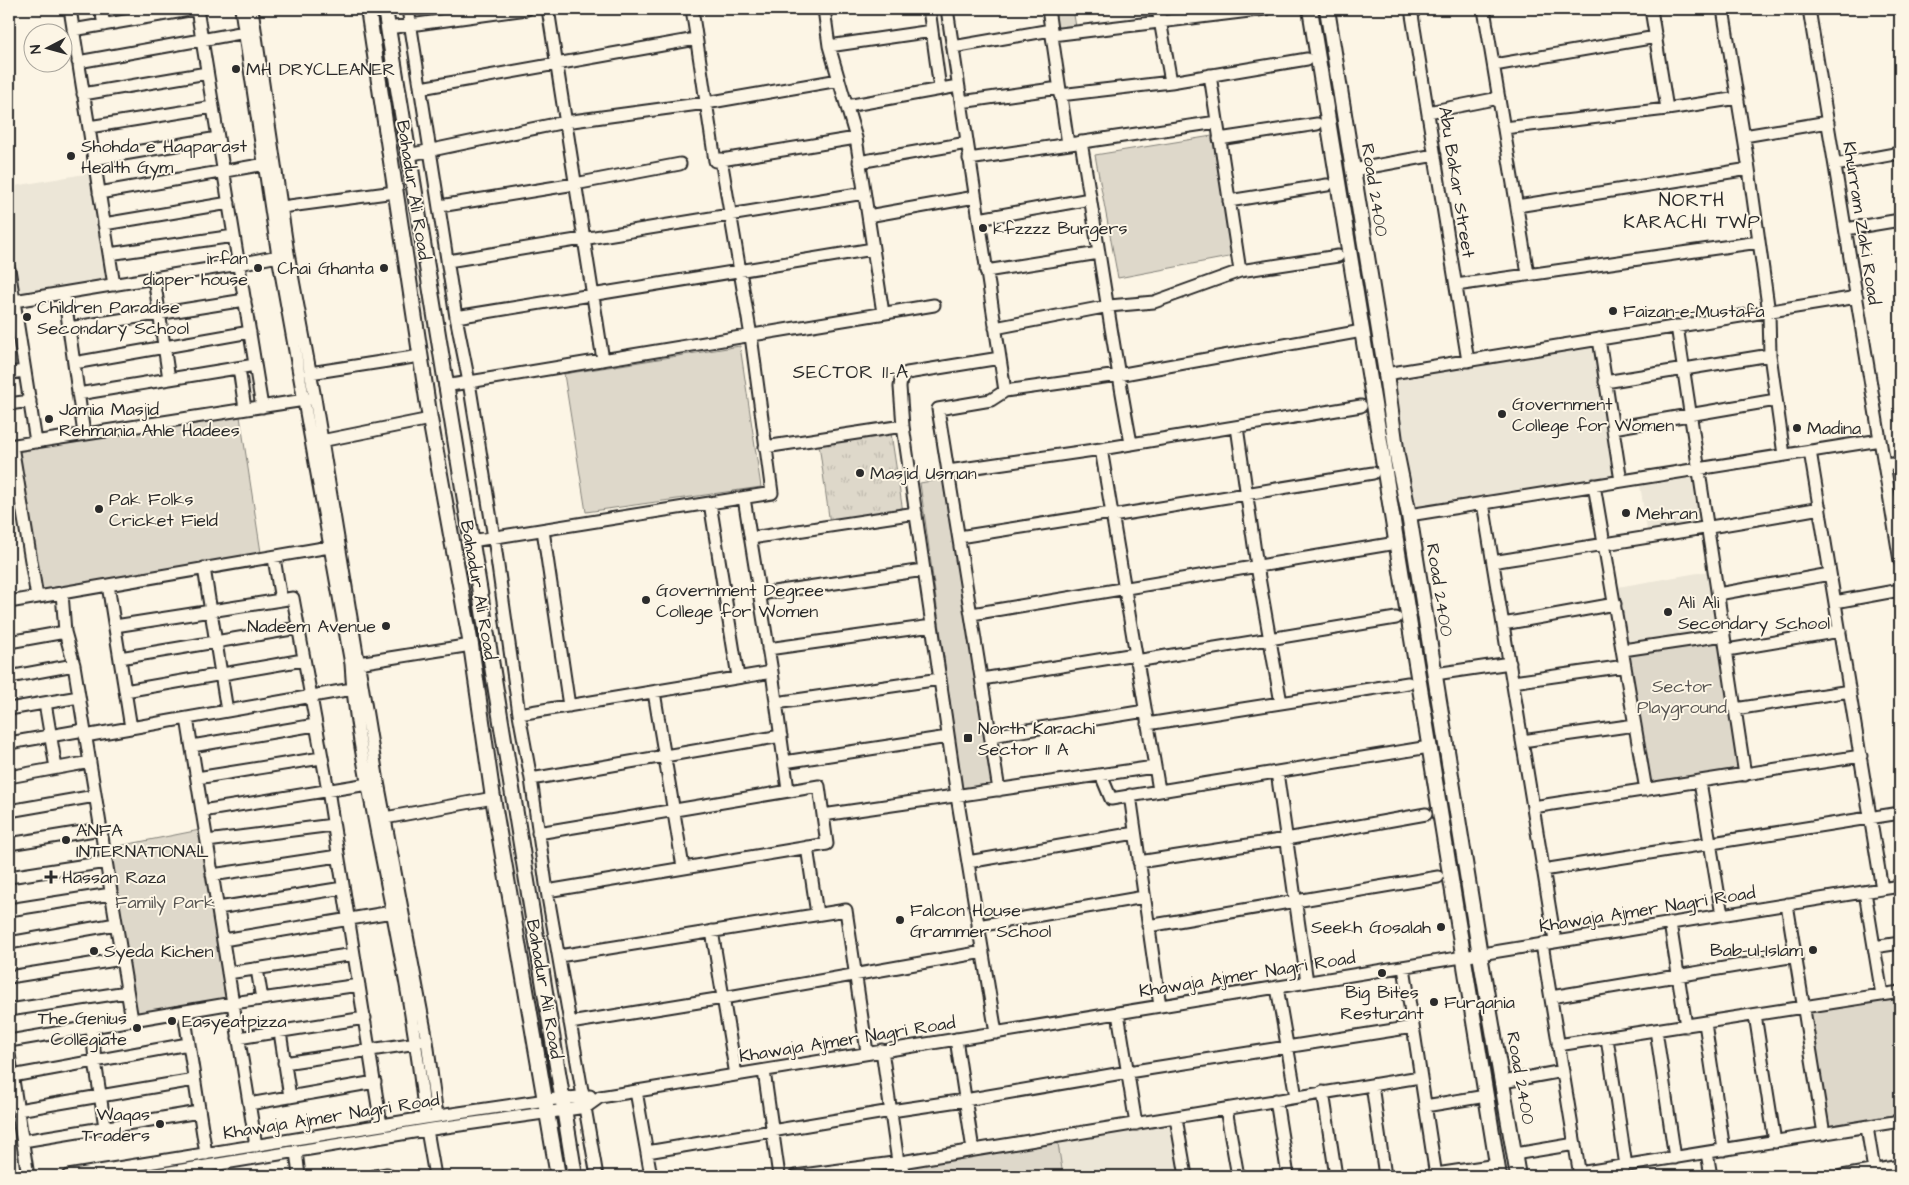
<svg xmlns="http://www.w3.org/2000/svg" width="1909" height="1185" viewBox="0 0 1909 1185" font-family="'Architects Daughter',sans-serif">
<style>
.built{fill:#ece6d7}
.grass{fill:url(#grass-tufts);stroke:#84827a}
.park{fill:#ded8ca;stroke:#84827a}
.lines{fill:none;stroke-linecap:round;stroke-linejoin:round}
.minor-casing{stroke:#2b2b2b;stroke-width:15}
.major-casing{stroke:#2b2b2b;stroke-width:18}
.minor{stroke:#fcf5e5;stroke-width:11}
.major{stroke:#fcf5e5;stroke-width:14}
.poi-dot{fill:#2b2b2b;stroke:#fcf5e5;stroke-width:2}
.labels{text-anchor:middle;stroke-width:4;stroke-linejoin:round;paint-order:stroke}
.poi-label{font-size:18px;fill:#2b2b2b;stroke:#fcf5e5;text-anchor:start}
.street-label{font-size:18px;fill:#2b2b2b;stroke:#fcf5e5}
.park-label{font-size:18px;fill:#585653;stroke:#fcf5e5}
.neighbourhood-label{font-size:19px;letter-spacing:1px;fill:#2b2b2b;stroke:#fcf5e5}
</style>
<defs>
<pattern id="grass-tufts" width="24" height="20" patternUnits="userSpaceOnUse" patternTransform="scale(1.25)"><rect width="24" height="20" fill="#ded8ca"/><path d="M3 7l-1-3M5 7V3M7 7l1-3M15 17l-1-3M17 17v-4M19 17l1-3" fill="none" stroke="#bfbaae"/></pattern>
</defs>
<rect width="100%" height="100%" fill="#fcf5e5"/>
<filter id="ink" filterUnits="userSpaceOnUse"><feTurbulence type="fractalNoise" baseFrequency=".02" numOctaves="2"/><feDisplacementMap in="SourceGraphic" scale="10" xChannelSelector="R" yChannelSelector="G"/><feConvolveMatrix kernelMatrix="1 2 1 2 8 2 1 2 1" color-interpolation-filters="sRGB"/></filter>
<g filter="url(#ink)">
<path class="built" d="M 96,172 L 114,285 L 14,301 L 9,269 L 9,187 Z
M 1599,339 L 1621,481 L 1409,515 L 1386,374 Z
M 1700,469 L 1708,528 L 1648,537 L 1639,478 Z
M 1715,570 L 1724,635 L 1623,650 L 1612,588 Z
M 1176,1118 L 1186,1176 L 1063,1176 L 1057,1137 Z"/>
<path class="grass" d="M 891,433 L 903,512 L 830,524 L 819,444 Z"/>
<path class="park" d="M 1053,9 L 1073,9 L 1076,27 L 1056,30 Z
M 1212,136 L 1234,256 L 1118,278 L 1095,155 Z
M 740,346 L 761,487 L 586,512 L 564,374 Z
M 239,410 L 262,559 L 37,597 L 12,446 Z
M 944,479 L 992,785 L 962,789 L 920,483 Z
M 1724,635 L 1745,775 L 1646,790 L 1623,650 Z
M 205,829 L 233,1003 L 132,1020 L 104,849 Z
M 1900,992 L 1900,1121 L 1824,1134 L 1804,1008 Z
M 1057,1137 L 1063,1176 L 901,1176 L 898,1162 Z"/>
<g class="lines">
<g class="minor-casing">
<path id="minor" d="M 70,9 L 114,285
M 101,9 L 104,25
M 197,9 L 262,407
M 241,9 L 278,256 L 351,664 C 354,719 366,775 376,829 C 395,925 415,1021 425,1118
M 252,9 L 288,253 L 315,398 L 378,782 L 427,1041 L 437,1116
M 408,9 L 456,317 L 469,382 L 494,538 L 519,714 L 531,779 L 547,891 L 597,1176
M 548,9 L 603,360
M 692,9 L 715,161 L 856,138
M 824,9 L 829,46 L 856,138 L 883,313
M 929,9 L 940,89
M 947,9 L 1005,391
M 1048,9 L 1068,144
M 1158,9 L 1171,82
M 1411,9 L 1468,361
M 1484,9 L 1528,274
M 1651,9 L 1667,109
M 1723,9 L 1749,169 L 1769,313 L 1770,355 L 1784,455
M 1809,9 L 1900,561
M 388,28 L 527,9
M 73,30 L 195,9
M 1052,35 L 1266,9
M 829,46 L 932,31
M 953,47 L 1051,30
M 78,62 L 251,31
M 1494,65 L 1656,37
M 1210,75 L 1240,271
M 421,88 L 696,39
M 83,94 L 207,73
M 1060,95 L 1171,82 L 1307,59
M 961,102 L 1059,88
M 847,106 L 958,86
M 1428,112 L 1499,98
M 89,127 L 213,107
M 1504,128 L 1667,109 L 1738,98
M 1744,136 L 1828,122
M 1219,139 L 1317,124
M 1081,142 C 1098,242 1112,343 1131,443
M 408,155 L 565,122 L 706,103 L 839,80
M 94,159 L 218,138
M 969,159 L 1217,122
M 859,162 L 967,143
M 1835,165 L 1900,153
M 1353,170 L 1435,155
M 99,193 L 266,164
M 1229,201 L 1327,185
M 440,206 L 575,184 L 680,164
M 1517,206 L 1749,169
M 282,207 L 395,192
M 868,216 L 975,197
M 979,219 L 1090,199
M 104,224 L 229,203
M 1846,229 L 1900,220
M 109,254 L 234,236
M 448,261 L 864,193
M 9,269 L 36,442
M 986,271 L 1099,253
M 154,278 L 169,379
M 1456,285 L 1759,242
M 64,293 L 84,434
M 14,301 L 239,264 L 278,256
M 456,317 L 873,249
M 1677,326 L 1745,775
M 69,328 L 245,300
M 995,328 L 1109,306 L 1154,302 L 1240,271 L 1338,256
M 1599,339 L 1621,481
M 74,363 L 250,332
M 239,368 L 245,409
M 9,373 L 25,371
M 310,373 L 420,356
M 1386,374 L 1857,297
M 1605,382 L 1770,355
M 445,386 L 934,305
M 78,394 L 255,365
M 9,404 L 30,401
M 1237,427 L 1257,566 L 1281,703
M 1613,428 L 1776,400
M 321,441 L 430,419
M 9,446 L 311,399
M 12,446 L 37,597
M 765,447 L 903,426
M 1101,449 L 1159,790
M 1810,451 L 1882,889
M 1885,465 L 1900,463
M 948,471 L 1101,449 L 1361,406
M 1594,485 L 1646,790
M 744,498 L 772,672 L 788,790
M 710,503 L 738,677
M 1483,503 L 1555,941
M 1409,515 L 1880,440
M 1112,516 L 1373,473
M 543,530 L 569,706
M 959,537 L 1111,513
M 751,538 L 916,513
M 471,541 L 772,493 L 751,336 L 721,159
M 274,558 L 281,600 L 293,598 L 328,790 L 381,1125
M 1493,562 C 1602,544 1711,528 1820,508
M 204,568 L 227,711
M 108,585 L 131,728
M 62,593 L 65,632 L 74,665 L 132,1020
M 760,594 L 924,570
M 1718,594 L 1830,574
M 9,602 L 335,546
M 1835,602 L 1900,590
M 972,614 L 1396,543
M 1503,624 L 1615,604
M 115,626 L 281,600
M 9,642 L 65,632
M 768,649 L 932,626
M 1623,650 L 1724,635
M 1727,650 L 1840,631
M 120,658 L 298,628
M 1136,661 L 1396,618
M 352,664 L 471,645
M 1435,674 L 1510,663
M 9,677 L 74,665
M 982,679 L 1135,654
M 1513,682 L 1625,666
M 125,691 L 303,660
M 654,692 L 683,867
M 45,703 L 56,768
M 776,703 L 940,679
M 9,709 L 79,697
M 1735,709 L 1850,691
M 519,714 L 772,672
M 187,718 L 256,1146
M 1147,724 L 1408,683
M 85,736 L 352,689
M 991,736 L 1145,711
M 1522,741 L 1635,725
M 9,743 L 84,730
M 192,746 L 315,725
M 784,762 L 948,737
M 1277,772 L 1307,982
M 1101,775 L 1111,799 L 1429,747
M 9,777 L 90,762
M 197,778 L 321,758
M 531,779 L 781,736
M 1700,782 L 1722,915
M 999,790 L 938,409 L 991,400 L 1005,391 L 1118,375 L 1362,331
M 1130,795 L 1160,1006
M 1533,807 L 1861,756
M 9,811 L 95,796
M 202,811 L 368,784
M 823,815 L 1154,767
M 385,818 L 493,798
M 538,833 L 819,786 L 827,844 L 547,891
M 207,841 L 333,825
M 9,844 L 101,829
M 807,847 L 817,914
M 968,862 L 1135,833
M 1139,862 L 1286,839 L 1426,814
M 1543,870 L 1900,813
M 212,875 L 338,856
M 9,877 L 106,862
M 1865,892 L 1882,995
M 1787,904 L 1824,1134
M 218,908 L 343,888
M 9,910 L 111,894
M 1670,923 L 1686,1026
M 978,926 L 1144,897
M 1148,926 L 1438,877
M 712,931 L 736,1075
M 223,940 L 392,912
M 9,943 L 116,924
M 1542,944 L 1580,1176
M 1874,947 L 1900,943
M 559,956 L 846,910 L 867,1052
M 1404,967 L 1436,1176
M 257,969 L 262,999
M 228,973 L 354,954
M 9,977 L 122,959
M 1277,987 L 1296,1097
M 1551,997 L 1796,956
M 9,1010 L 127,992
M 184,1012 L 206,1154
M 1118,1013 L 1136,1124
M 1755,1015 L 1775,1142
M 570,1023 L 723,998 L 983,952
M 1705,1023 L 1724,1150
M 92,1027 L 95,1061 L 105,1127
M 1656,1030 L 1675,1158
M 280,1032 L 290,1097
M 996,1033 L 957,796 L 903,426 L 900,387 L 901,379 L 907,373 L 1000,358
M 238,1038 L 365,1018
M 1607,1038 L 1626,1166
M 956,1039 L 973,1150
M 9,1041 L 233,1003 L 359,985
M 1558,1045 L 1900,992
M 882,1050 L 898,1162
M 9,1054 L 28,1176
M 284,1063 L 417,1043
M 764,1071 L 779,1176
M 12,1076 L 188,1044
M 1503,1082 L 1563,1071
M 1372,1085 L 1385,1176
M 636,1091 L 651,1176
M 1323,1092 L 1336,1176
M 1276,1100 L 1288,1176
M 249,1104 L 375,1082
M 1425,1106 L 1486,1096
M 1226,1109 L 1238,1176
M 18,1110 L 194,1080
M 1176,1118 L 1186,1176
M 1867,1127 L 1875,1176
M 427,1130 L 435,1176
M 23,1141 L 199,1112
M 296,1151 L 299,1176
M 647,1152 L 891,1111 L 965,1100 L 1128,1072 L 1413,1027
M 1707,1153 L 1711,1176
M 1515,1154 L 1575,1144
M 901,1162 L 904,1176
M 1579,1173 L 1900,1121
M 1436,1174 L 1497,1165
M 68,1176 L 425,1118 L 546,1100 L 590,1096
M 146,1176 L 432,1129 L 586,1107 L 600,1097 L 1900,886
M 375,1176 L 387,1174 L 387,1176
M 795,1176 L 901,1162 L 1420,1077
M 1842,1176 L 1900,1166"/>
</g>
<g class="major-casing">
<path id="major" d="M 368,9 L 430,419 L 471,645 L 493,798 L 558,1176
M 385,9 L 575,1176
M 1310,9 L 1499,1176
M 1327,9 L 1386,374 L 1397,456 L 1409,515 L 1480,955 L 1518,1176"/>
</g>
<use href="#minor" class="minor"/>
<use href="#major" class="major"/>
</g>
</g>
<g class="poi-dot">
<circle cx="236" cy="69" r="5"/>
<circle cx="71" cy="156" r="5"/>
<circle cx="983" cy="228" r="5"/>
<circle cx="258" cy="268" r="5"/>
<circle cx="384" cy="268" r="5"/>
<circle cx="1613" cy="311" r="5"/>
<circle cx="27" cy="317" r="5"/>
<circle cx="1502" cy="414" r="5"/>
<circle cx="49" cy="419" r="5"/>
<circle cx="1797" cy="428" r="5"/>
<circle cx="860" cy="473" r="5"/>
<circle cx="99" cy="509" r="5"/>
<circle cx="1626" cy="513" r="5"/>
<circle cx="646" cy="600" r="5"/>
<circle cx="1668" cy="612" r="5"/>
<circle cx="386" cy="626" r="5"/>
<rect x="963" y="733" width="10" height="10" rx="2.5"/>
<circle cx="66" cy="840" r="5"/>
<path d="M48.5 869.5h5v5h5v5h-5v5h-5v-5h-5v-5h5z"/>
<circle cx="900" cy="920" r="5"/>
<circle cx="1441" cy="927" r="5"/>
<circle cx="1813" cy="950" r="5"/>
<circle cx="94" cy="951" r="5"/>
<circle cx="1382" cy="973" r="5"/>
<circle cx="1434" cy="1002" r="5"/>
<circle cx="172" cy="1021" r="5"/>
<circle cx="137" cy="1028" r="5"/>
<circle cx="160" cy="1124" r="5"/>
</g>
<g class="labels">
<g class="poi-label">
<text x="246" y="75">MH DRYCLEANER</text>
<text x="81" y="152">Shohda e Haqparast<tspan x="81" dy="21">Health Gym</tspan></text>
<text x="993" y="234">kfzzzz Burgers</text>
<text x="248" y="264" text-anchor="end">irfan<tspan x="248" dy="21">diaper house</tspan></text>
<text x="374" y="274" text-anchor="end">Chai Ghanta</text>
<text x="37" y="313">Children Paradise<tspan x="37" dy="21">Secondary School</tspan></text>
<text x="1623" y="317">Faizan-e-Mustafa</text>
<text x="1512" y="410">Government<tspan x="1512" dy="21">College for Women</tspan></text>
<text x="59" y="415">Jamia Masjid<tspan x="59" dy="21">Rehmania Ahle Hadees</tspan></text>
<text x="1807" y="434">Madina</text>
<text x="870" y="479">Masjid Usman</text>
<text x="109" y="505">Pak Folks<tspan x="109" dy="21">Cricket Field</tspan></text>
<text x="1636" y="519">Mehran</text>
<text x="656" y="596">Government Degree<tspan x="656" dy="21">College for Women</tspan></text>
<text x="1678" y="608">Ali Ali<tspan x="1678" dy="21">Secondary School</tspan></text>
<text x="376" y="632" text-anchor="end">Nadeem Avenue</text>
<text x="978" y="734">North Karachi<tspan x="978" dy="21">Sector 11 A</tspan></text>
<text x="76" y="836">ANFA<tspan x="76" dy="21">INTERNATIONAL</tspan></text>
<text x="62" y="883">Hassan Raza</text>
<text x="910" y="916">Falcon House<tspan x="910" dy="21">Grammer School</tspan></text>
<text x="1431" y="933" text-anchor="end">Seekh Gosalah</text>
<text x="1803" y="956" text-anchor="end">Bab-ul-Islam</text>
<text x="104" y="957">Syeda Kichen</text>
<text x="1382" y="998" text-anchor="middle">Big Bites<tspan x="1382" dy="21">Resturant</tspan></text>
<text x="1444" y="1008">Furqania</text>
<text x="127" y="1024" text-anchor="end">The Genius<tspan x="127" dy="21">Collegiate</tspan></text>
<text x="182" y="1027">Easyeatpizza</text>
<text x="150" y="1120" text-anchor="end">Waqas<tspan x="150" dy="21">Traders</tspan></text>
</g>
<g class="street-label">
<text transform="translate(1457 182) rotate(81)" y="6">Abu Bakar Street</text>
<text transform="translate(414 190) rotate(81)" y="6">Bahadur Ali Road</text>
<text transform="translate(1375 190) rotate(81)" y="6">Road 2400</text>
<text transform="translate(1862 223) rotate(81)" y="6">Khurram Zaki Road</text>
<text transform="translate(479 590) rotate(80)" y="6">Bahadur Ali Road</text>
<text transform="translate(1440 590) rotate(81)" y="6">Road 2400</text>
<text transform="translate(1647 909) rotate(-9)" y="6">Khawaja Ajmer Nagri Road</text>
<text transform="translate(1247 974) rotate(-9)" y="6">Khawaja Ajmer Nagri Road</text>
<text transform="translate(545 989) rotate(80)" y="6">Bahadur Ali Road</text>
<text transform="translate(847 1039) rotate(-9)" y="6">Khawaja Ajmer Nagri Road</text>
<text transform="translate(1521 1078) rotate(80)" y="6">Road 2400</text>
<text transform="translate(331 1116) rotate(-9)" y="6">Khawaja Ajmer Nagri Road</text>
</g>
<g class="park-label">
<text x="1682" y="692">Sector<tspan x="1682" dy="21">Playground</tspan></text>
<text x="165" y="908">Family Park</text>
</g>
<g class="neighbourhood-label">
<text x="1692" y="206">NORTH<tspan x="1692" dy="22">KARACHI TWP</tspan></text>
<text x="851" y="378">SECTOR 11-A</text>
</g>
</g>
<rect width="1909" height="1185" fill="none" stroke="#fcf5e5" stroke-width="30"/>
<rect x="15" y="15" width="1879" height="1155" fill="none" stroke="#2b2b2b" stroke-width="2" filter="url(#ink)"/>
<g transform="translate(48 48) rotate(264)"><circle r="24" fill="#fcf5e5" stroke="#a8a49b"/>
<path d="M0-4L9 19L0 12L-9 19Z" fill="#2b2b2b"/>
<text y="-8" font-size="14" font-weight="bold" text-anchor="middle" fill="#2b2b2b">N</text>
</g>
</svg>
